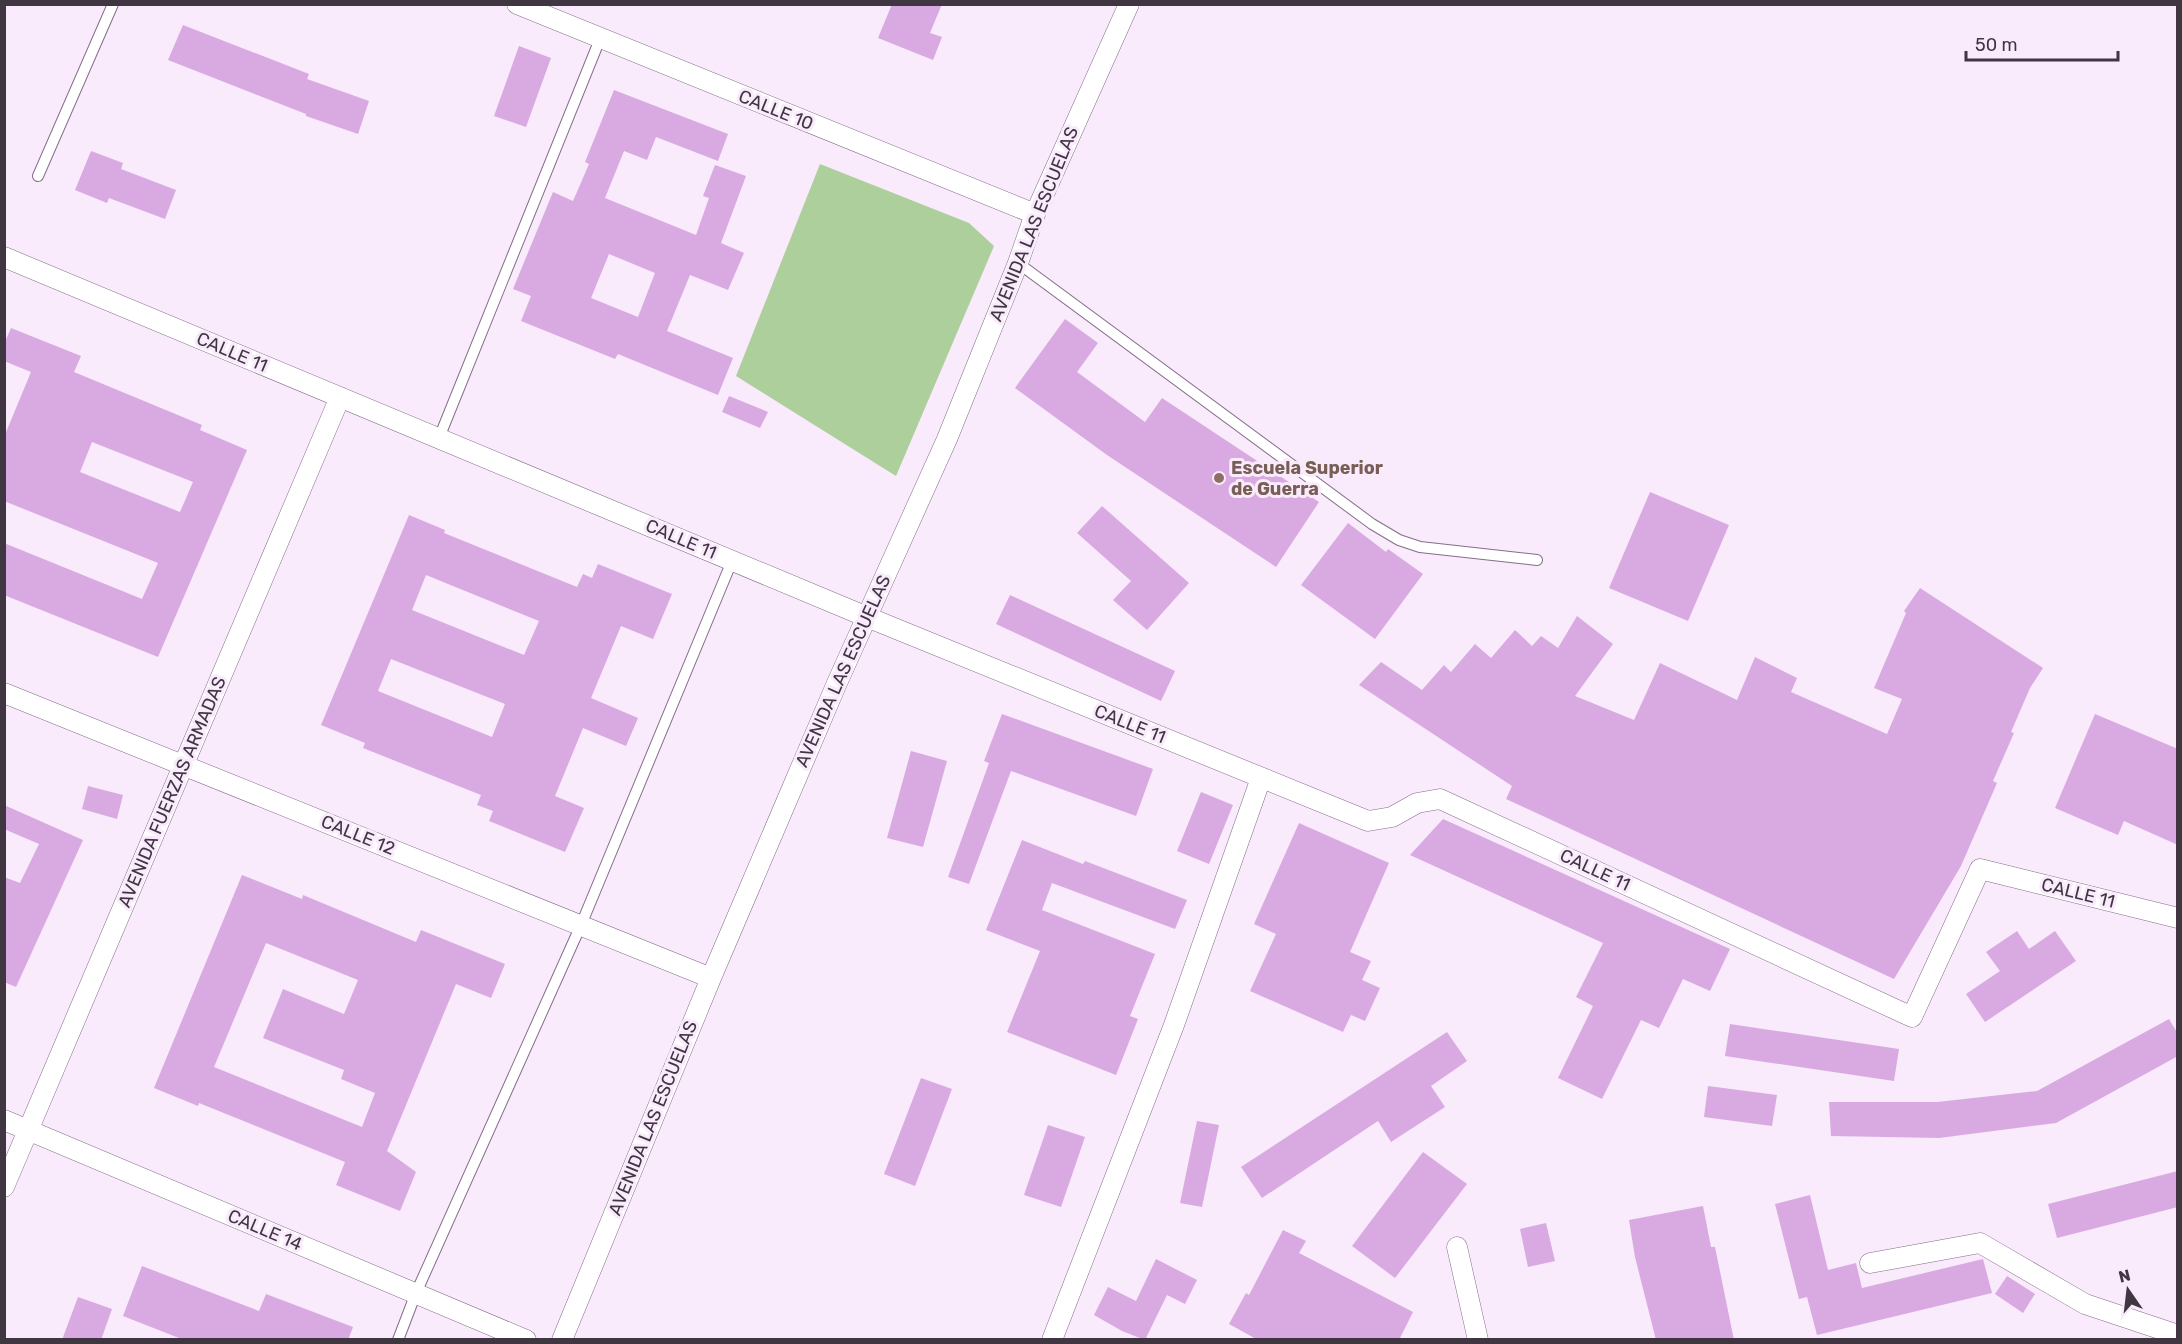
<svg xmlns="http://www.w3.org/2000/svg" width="2182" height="1344" viewBox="0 0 2182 1344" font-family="Rubik,sans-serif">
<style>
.green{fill:#accf9b}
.building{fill:#d9aae2;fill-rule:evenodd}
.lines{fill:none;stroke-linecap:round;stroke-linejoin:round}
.lane-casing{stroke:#846e89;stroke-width:12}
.street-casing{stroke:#846e89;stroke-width:21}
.lane{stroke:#fff;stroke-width:10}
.street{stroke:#fff;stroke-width:20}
.education-dot{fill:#8d6e63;stroke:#f9eafc;stroke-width:2}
.labels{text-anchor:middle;stroke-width:6;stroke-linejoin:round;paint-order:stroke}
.street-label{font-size:18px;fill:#403642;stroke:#f9eafc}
.education-label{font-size:18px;font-weight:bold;fill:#785e54;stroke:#f9eafc;text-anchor:start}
</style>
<rect width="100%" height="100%" fill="#f9eafc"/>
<path class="green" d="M 820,164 L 969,223 L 994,246 L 896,476 L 736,376 Z"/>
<path class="building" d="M 892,4 L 942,4 L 930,33 L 942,37 L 933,60 L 878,38 Z
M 183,25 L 309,74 L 307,79 L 369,101 L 358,134 L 306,116 L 306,114 L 168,60 Z
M 519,46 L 551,58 L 526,127 L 494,116 Z
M 614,90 L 728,134 L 718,161 L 656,137 L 647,160 L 624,151 L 605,198 L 696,235 L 709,198 L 703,196 L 715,165 L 746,176 L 721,243 L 744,253 L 728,290 L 690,275 L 667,331 L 733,358 L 718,395 L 618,354 L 615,359 L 521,321 L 531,296 L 513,289 L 553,192 L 573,201 L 589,164 L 585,162 ZM 609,254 L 655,273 L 638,317 L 591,298 Z
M 91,151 L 123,163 L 121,169 L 176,190 L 165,219 L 109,198 L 107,203 L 75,190 Z
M 1065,319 L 1098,343 L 1077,372 L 1145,422 L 1162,398 L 1319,502 L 1276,567 L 1107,455 L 1015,388 Z
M 11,328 L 81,356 L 74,372 L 202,425 L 200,430 L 247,450 L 158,657 L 4,595 L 4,543 L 142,599 L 158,563 L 4,501 L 4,437 L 31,372 L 4,361 L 4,344 ZM 92,442 L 193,482 L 180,512 L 80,472 Z
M 729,396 L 768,412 L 760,428 L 722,412 Z
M 1650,492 L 1729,525 L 1688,621 L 1609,588 Z
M 1102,506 L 1189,583 L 1147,630 L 1113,600 L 1131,581 L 1077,533 Z
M 409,515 L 445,530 L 444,533 L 577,587 L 583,574 L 592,578 L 598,564 L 672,594 L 653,639 L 621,626 L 591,698 L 638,718 L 626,746 L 583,728 L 555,796 L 584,808 L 565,852 L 489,821 L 493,811 L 477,805 L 481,795 L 363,748 L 365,743 L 321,725 ZM 426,575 L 539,621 L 524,655 L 412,610 ZM 391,659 L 505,704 L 492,737 L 378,691 Z
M 1348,523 L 1386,552 L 1388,549 L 1423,574 L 1375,639 L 1301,585 Z
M 1920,588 L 2043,668 L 2030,688 L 2011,732 L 2014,733 L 1993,781 L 1997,783 L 1961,866 L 1894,979 L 1506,799 L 1512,786 L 1359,685 L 1381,662 L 1422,690 L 1444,665 L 1451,672 L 1475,644 L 1491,658 L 1515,630 L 1532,646 L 1541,636 L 1558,648 L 1577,616 L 1613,644 L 1575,696 L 1634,720 L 1660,663 L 1737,700 L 1755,657 L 1797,678 L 1791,692 L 1887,734 L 1902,699 L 1874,688 L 1906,613 L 1904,611 Z
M 1010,595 L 1175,671 L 1161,701 L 996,624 Z
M 1002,714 L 1153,769 L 1136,816 L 1011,771 L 969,884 L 948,877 L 989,763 L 984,761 Z
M 2095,714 L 2178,749 L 2178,845 L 2124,821 L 2118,835 L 2055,808 Z
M 911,751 L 947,761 L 923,847 L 887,838 Z
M 88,786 L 123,795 L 117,819 L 82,809 Z
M 1201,792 L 1233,805 L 1209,864 L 1177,851 Z
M 4,805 L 83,840 L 16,987 L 4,982 L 4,877 L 20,883 L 39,844 L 4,829 Z
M 1443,819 L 1730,949 L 1710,991 L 1683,979 L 1659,1028 L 1641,1020 L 1602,1099 L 1558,1078 L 1593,1006 L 1576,997 L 1603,943 L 1410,855 Z
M 1299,823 L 1389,863 L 1350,952 L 1371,961 L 1362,980 L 1380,988 L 1365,1021 L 1351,1015 L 1343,1032 L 1250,991 L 1276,934 L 1254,924 Z
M 1022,840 L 1083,864 L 1085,861 L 1187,900 L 1175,929 L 1052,883 L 1042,910 L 1155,954 L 1130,1016 L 1138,1019 L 1116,1075 L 1007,1032 L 1040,951 L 986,930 Z
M 242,875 L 302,899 L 303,895 L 416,942 L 421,930 L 505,964 L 491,998 L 456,984 L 387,1151 L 416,1172 L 400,1211 L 336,1185 L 345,1162 L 199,1103 L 198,1106 L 154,1088 ZM 266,943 L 358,980 L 344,1014 L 283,989 L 263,1038 L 344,1070 L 341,1079 L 375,1093 L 362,1127 L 214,1067 Z
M 2017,931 L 2029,949 L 2055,931 L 2076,961 L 1985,1022 L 1966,994 L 2000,971 L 1986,952 Z
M 2169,1019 L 2178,1034 L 2178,1056 L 2056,1123 L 1939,1138 L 1831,1136 L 1829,1102 L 1937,1102 L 2037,1091 Z
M 1730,1024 L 1899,1049 L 1894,1081 L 1725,1056 Z
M 1447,1032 L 1467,1061 L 1431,1086 L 1445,1107 L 1391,1142 L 1378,1121 L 1262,1198 L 1241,1167 Z
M 921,1078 L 952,1089 L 915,1186 L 884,1174 Z
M 1708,1086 L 1777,1095 L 1772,1126 L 1704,1117 Z
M 1197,1121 L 1219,1125 L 1202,1207 L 1180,1203 Z
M 1048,1125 L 1085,1137 L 1061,1207 L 1024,1195 Z
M 1423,1152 L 1467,1184 L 1395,1278 L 1352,1246 Z
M 2178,1171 L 2178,1207 L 2057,1238 L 2048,1204 Z
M 1810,1195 L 1828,1270 L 1856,1263 L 1862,1288 L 1983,1259 L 1992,1293 L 1817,1335 L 1807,1297 L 1799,1299 L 1775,1204 Z
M 1703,1206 L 1711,1247 L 1715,1247 L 1734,1340 L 1656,1340 L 1635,1257 L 1629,1220 Z
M 1546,1223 L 1555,1261 L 1528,1267 L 1520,1229 Z
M 1283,1230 L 1306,1241 L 1299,1253 L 1413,1312 L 1399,1340 L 1258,1340 L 1229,1324 L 1246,1293 L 1249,1295 Z
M 1156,1259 L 1197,1280 L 1185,1304 L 1167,1295 L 1145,1340 L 1122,1331 L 1094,1315 L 1108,1287 L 1136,1301 Z
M 142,1266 L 259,1311 L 266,1294 L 353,1327 L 348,1340 L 184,1340 L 123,1316 Z
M 2007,1276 L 2035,1294 L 2023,1313 L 1995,1294 Z
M 78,1297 L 112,1309 L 101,1340 L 62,1340 Z"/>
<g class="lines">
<g class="lane-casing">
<path id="lane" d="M 38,176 L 113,4
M 1018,263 L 1372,524 L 1399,540 L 1420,547 L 1537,560
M 439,438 L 600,39
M 398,1340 L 416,1293 L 581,925 L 732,561"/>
</g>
<g class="street-casing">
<path id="street" d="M 517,4 L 1035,214
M 4,257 L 867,617 L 1368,821 L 1392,817 L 1417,803 L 1440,799 L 1912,1017 L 1980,869 L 2178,918
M 4,693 L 711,978
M 4,1120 L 526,1340
M 4,1187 L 340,397
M 1457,1247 L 1478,1340
M 1870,1263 L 1980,1243 L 2085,1304 L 2178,1335
M 562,1340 L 711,978 L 837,683 L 947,439 L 1018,263 L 1035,214 L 1129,4
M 1052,1340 L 1174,1025 L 1261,778"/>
</g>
<use href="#lane" class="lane"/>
<use href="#street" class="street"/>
</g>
<circle class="education-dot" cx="1219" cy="478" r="6"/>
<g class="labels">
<g class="street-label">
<text transform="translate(776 110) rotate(22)" y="6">CALLE 10</text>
<text transform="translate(1034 224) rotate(-68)" y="6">AVENIDA LAS ESCUELAS</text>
<text transform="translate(232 352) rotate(23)" y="6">CALLE 11</text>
<text transform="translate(681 539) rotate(23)" y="6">CALLE 11</text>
<text transform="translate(843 671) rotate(-66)" y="6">AVENIDA LAS ESCUELAS</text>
<text transform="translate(1130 724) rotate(22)" y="6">CALLE 11</text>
<text transform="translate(172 792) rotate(-67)" y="6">AVENIDA FUERZAS ARMADAS</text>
<text transform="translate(358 835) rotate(22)" y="6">CALLE 12</text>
<text transform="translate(1595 870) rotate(25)" y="6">CALLE 11</text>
<text transform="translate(2078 893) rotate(14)" y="6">CALLE 11</text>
<text transform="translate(653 1118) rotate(-68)" y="6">AVENIDA LAS ESCUELAS</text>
<text transform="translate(265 1230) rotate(23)" y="6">CALLE 14</text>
</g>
<g class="education-label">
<text x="1231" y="474">Escuela Superior<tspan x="1231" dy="21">de Guerra</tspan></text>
</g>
</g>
<rect width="2182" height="1344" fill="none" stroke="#403642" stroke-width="12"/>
<g transform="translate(2128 1290) rotate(346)" stroke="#f9eafc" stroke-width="4.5" paint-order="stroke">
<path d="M0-4.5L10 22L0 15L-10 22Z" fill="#403642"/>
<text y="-9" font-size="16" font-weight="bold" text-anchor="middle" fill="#403642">N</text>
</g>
<path d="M1966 51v9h152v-9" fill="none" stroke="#403642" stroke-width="3"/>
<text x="1975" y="51" font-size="18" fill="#403642" stroke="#f9eafc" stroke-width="4.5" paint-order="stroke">50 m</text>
</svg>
